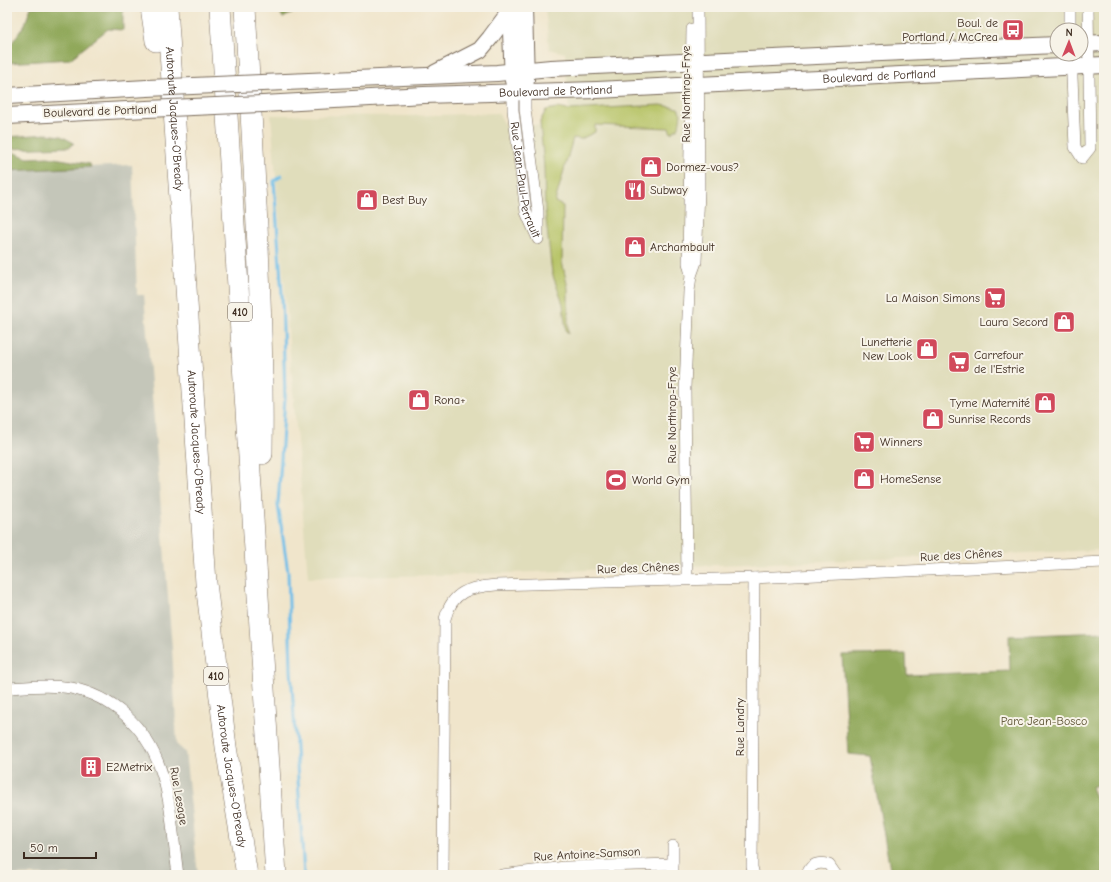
<svg xmlns="http://www.w3.org/2000/svg" width="1111" height="882" viewBox="0 0 1111 882" font-family="'Comic Neue',sans-serif">
<style>
.built{fill:#e0ddbb;fill-rule:evenodd}
.industrial{fill:#c4c6b9}
.green{fill:#b5c264;stroke:#787641}
.forest{fill:#90a85a;stroke:#66693c}
.lines{fill:none;stroke-linecap:round;stroke-linejoin:round}
.stream{stroke:#6dbee9;stroke-width:3}
.street-casing{stroke:#7a6b5b;stroke-width:12}
.secondary-casing{stroke:#7a6b5b;stroke-width:18}
.highway-casing{stroke:#7a6b5b;stroke-width:22}
.street{stroke:#fff;stroke-width:11}
.secondary{stroke:#fff;stroke-width:16}
.highway{stroke:#fff;stroke-width:21}
.secondary-bridge-casing{stroke:#7a6b5b;stroke-width:18;stroke-linecap:butt}
.secondary-bridge{stroke:#fff;stroke-width:16}
.labels{text-anchor:middle;stroke-width:4;stroke-linejoin:round;paint-order:stroke}
.shield{fill:#f7f3e8;stroke:#73665b;stroke-width:1}
.shield-label{font-size:11px;font-weight:bold;fill:#3b2a1e}
.poi-label{font-size:12px;fill:#3b2a1e;stroke:#f7f3e8;text-anchor:start}
.street-label{font-size:12px;fill:#3b2a1e;stroke:#f7f3e8}
.park-label{font-size:12px;fill:#5a5030;stroke:#f7f3e8}
</style>
<rect width="100%" height="100%" fill="#f7f3e8"/>
<filter id="ink" filterUnits="userSpaceOnUse"><feTurbulence type="fractalNoise" baseFrequency=".025" numOctaves="2"/><feDisplacementMap in="SourceGraphic" scale="8" xChannelSelector="R" yChannelSelector="G"/><feConvolveMatrix kernelMatrix="1 2 1 2 8 2 1 2 1" color-interpolation-filters="sRGB"/></filter>
<filter id="wash" filterUnits="userSpaceOnUse"><feTurbulence type="fractalNoise" baseFrequency=".012" numOctaves="4" result="noise"/><feDisplacementMap in="SourceGraphic" scale="16" xChannelSelector="R" yChannelSelector="G"/><feGaussianBlur stdDeviation="0.9" result="paint"/><feColorMatrix in="noise" values="0 0 0 0 0 0 0 0 0 0 0 0 0 0 0 0 0 1.4 0 .05"/><feComposite in="paint" operator="in"/></filter>
<g filter="url(#wash)">
<rect width="100%" height="100%" fill="#f0e5cb"/>
<path class="built" d="M 545,7 L 1104,7 L 1104,550 L 483,574 L 308,578 L 271,115 L 407,116 L 498,113 L 506,126 L 543,125 L 569,112 L 565,53 L 549,49 ZM 1057,30 L 1081,30 L 1081,54 L 1057,54 Z"/>
<path class="industrial" d="M 132,165 L 137,295 L 144,295 L 172,648 L 177,745 L 185,752 L 198,875 L 7,875 L 7,171 Z"/>
<path class="green" d="M 661,105 L 678,108 L 681,114 L 679,127 L 671,133 L 669,128 L 595,125 L 595,132 L 581,139 L 573,138 L 555,202 L 563,206 L 562,262 L 568,288 L 568,334 L 566,331 L 563,304 L 552,273 L 545,210 L 544,168 L 540,122 L 546,110 L 557,108 L 568,110 Z"/>
<path class="forest" d="M 31,7 L 83,7 L 105,10 L 119,7 L 123,10 L 123,30 L 108,29 L 70,59 L 7,63 L 7,50 L 25,24 Z
M 277,7 L 303,7 L 283,18 Z
M 47,134 L 61,136 L 74,143 L 70,147 L 7,149 L 7,137 Z
M 7,150 L 28,158 L 48,157 L 90,164 L 91,167 L 7,171 Z
M 1104,632 L 1104,783 L 1091,787 L 1104,820 L 1104,875 L 891,875 L 870,756 L 848,754 L 842,655 L 906,654 L 907,675 L 1010,671 L 1009,636 Z"/>
<g class="lines">
<path class="stream" d="M 281,176 L 274,181 L 282,294 L 285,397 L 278,505 L 288,572 L 291,669 L 304,875"/>
</g>
</g>
<g filter="url(#ink)">
<g class="lines">
<g class="street-casing">
<g id="street">
<path d="M 1070,7 L 1070,30"/>
<path d="M 1071,54 L 1075,147 L 1082,158 L 1090,148 L 1088,7"/>
<path id="s1" d="M 513,93 L 513,110 L 526,212 L 538,239"/>
<path d="M 525,93 L 525,109 L 538,211 L 538,234"/>
<path d="M 691,275 L 688,263 L 692,29"/>
<path d="M 754,578 L 752,867 L 754,875"/>
<path d="M 687,579 L 685,388 L 689,291 L 691,276 L 696,262 L 699,191 L 698,7"/>
<path d="M 7,688 C 28,687 50,684 71,688 C 91,692 109,701 125,715 C 172,756 170,818 178,875"/>
<path d="M 443,875 L 445,619 C 452,591 470,587 496,585 L 754,578 L 1104,562"/>
<path d="M 502,875 L 565,867 L 673,864"/>
<path d="M 673,875 L 673,846"/>
<path d="M 807,875 C 810,864 819,861 829,865 L 836,875"/>
</g>
</g>
<g class="secondary-casing">
<g id="secondary">
<path d="M 510,7 L 513,81"/>
<path d="M 524,7 L 526,81"/>
<path d="M 1081,44 L 1104,43"/>
<path d="M 435,73 L 480,50 L 490,38 L 510,11"/>
<path d="M 262,83 L 497,73 L 551,68 L 1057,45"/>
<path d="M 7,96 L 147,88"/>
<path id="s2" d="M 263,104 L 424,95 L 597,90 L 1104,65"/>
<path d="M 7,116 L 147,109"/>
</g>
</g>
<g class="highway-casing">
<g id="highway">
<path d="M 151,7 L 156,41"/>
<path id="s3" d="M 167,7 L 206,583 L 226,747 L 247,875"/>
<path d="M 220,7 L 276,875"/>
<path d="M 245,7 C 253,156 264,304 262,454"/>
</g>
</g>
<use href="#street" class="street"/>
<use href="#secondary" class="secondary"/>
<use href="#highway" class="highway"/>
<g class="secondary-bridge-casing">
<path id="secondary-bridge" d="M 147,88 L 262,83
M 147,109 L 263,104"/>
</g>
<use href="#secondary-bridge" class="secondary-bridge"/>
</g>
</g>
<defs>
<g id="bus-square" transform="scale(1.15)"><rect x="-9" y="-9" width="18" height="18" rx="4" fill="#d1495b" stroke="#f7f3e8"/><path d="M-5-6H5V4H4V6H2V4H-2V6H-4V4H-5ZM-3.5-4V0h7V-4ZM-3.5 1.2v1.5H-2V1.2ZM2 1.2v1.5H3.5V1.2Z" fill="#fff"/></g>
<g id="shop-square" transform="scale(1.15)"><rect x="-9" y="-9" width="18" height="18" rx="4" fill="#d1495b" stroke="#f7f3e8"/><path d="M-5-2.5h2.3a2.7 3.5 0 0 1 5.4 0H5L5.5 6h-11ZM-1.5-2.5h3a1.5 2.3 0 0 0-3 0Z" fill="#fff"/></g>
<g id="restaurant-square" transform="scale(1.15)"><rect x="-9" y="-9" width="18" height="18" rx="4" fill="#d1495b" stroke="#f7f3e8"/><path d="M-5-6h1v4h1v-4h1v4h1v-4h1v5L-1.5 .5V6h-2V.5L-5-1ZM5-6V6H3V1.5H1.5Q1.5-4 5-6Z" fill="#fff"/></g>
<g id="supermarket-square" transform="scale(1.15)"><rect x="-9" y="-9" width="18" height="18" rx="4" fill="#d1495b" stroke="#f7f3e8"/><path d="M-6-5.5h2.5l.6 2H6L4.5 2H-2.5L-4.4-4H-6ZM-1.5 3.2a1.3 1.3 0 1 0 .1 0ZM3 3.2a1.3 1.3 0 1 0 .1 0Z" fill="#fff"/></g>
<g id="stadium-square" transform="scale(1.15)"><rect x="-9" y="-9" width="18" height="18" rx="4" fill="#d1495b" stroke="#f7f3e8"/><path d="M0-5a6.5 5 0 1 0 0 10a6.5 5 0 1 0 0-10ZM-3.5-1.8h7v3.6h-7Z" fill="#fff"/></g>
<g id="building-square" transform="scale(1.15)"><rect x="-9" y="-9" width="18" height="18" rx="4" fill="#d1495b" stroke="#f7f3e8"/><path d="M-4-6H4V6H1V3H-1V6H-4ZM-2.5-4.3h1.7v1.8h-1.7ZM.8-4.3h1.7v1.8H.8ZM-2.5-1h1.7V.8h-1.7ZM.8-1h1.7V.8H.8Z" fill="#fff"/></g>
</defs>
<g fill-rule="evenodd">
<use href="#bus-square" x="1013" y="30"/>
<use href="#shop-square" x="651" y="167"/>
<use href="#restaurant-square" x="635" y="190"/>
<use href="#shop-square" x="367" y="200"/>
<use href="#shop-square" x="635" y="247"/>
<use href="#supermarket-square" x="995" y="298"/>
<use href="#shop-square" x="1064" y="322"/>
<use href="#shop-square" x="927" y="349"/>
<use href="#supermarket-square" x="959" y="362"/>
<use href="#shop-square" x="419" y="400"/>
<use href="#shop-square" x="1045" y="403"/>
<use href="#shop-square" x="933" y="419"/>
<use href="#supermarket-square" x="864" y="442"/>
<use href="#shop-square" x="864" y="479"/>
<use href="#stadium-square" x="616" y="480"/>
<use href="#building-square" x="91" y="767"/>
</g>
<g class="labels">
<g class="shield">
<rect x="228" y="303" width="24" height="18" rx="3"/>
<rect x="204" y="667" width="24" height="18" rx="3"/>
</g>
<g class="shield-label">
<text x="240" y="316">410</text>
<text x="216" y="680">410</text>
</g>
<g class="poi-label">
<text x="998" y="27" text-anchor="end">Boul. de<tspan x="998" dy="14">Portland / McCrea</tspan></text>
<text x="666" y="171">Dormez-vous?</text>
<text x="650" y="194">Subway</text>
<text x="382" y="204">Best Buy</text>
<text x="650" y="251">Archambault</text>
<text x="980" y="302" text-anchor="end">La Maison Simons</text>
<text x="1048" y="326" text-anchor="end">Laura Secord</text>
<text x="912" y="346" text-anchor="end">Lunetterie<tspan x="912" dy="14">New Look</tspan></text>
<text x="974" y="359">Carrefour<tspan x="974" dy="14">de l'Estrie</tspan></text>
<text x="434" y="404">Rona+</text>
<text x="1030" y="407" text-anchor="end">Tyme Maternité</text>
<text x="948" y="423">Sunrise Records</text>
<text x="880" y="446">Winners</text>
<text x="880" y="483">HomeSense</text>
<text x="632" y="484">World Gym</text>
<text x="106" y="771">E2Metrix</text>
</g>
<g class="street-label">
<text dy="4" stroke="none"><textPath href="#s2" startOffset="617">Boulevard de Portland</textPath></text>
<text dy="4" stroke="none"><textPath href="#s2" startOffset="293">Boulevard de Portland</textPath></text>
<text transform="translate(686 94) rotate(-90)" y="4">Rue Northrop-Frye</text>
<text transform="translate(100 111) rotate(-2)" y="4">Boulevard de Portland</text>
<text dy="4" stroke="none"><textPath href="#s3" startOffset="112">Autoroute Jacques-O'Bready</textPath></text>
<text dy="4" stroke="none"><textPath href="#s1" startOffset="88">Rue Jean-Paul-Perrault</textPath></text>
<text transform="translate(672 415) rotate(-90)" y="4">Rue Northrop-Frye</text>
<text dy="4" stroke="none"><textPath href="#s3" startOffset="436">Autoroute Jacques-O'Bready</textPath></text>
<text transform="translate(961 555) rotate(-3)" y="4">Rue des Chênes</text>
<text transform="translate(638 568) rotate(-2)" y="4">Rue des Chênes</text>
<text transform="translate(740 727) rotate(-90)" y="4">Rue Landry</text>
<text dy="4" stroke="none"><textPath href="#s3" startOffset="772">Autoroute Jacques-O'Bready</textPath></text>
<text transform="translate(179 796) rotate(80)" y="4">Rue Lesage</text>
<text transform="translate(587 854) rotate(-3)" y="4">Rue Antoine-Samson</text>
</g>
<g class="park-label">
<text x="1044" y="725">Parc Jean-Bosco</text>
</g>
</g>
<rect width="1111" height="882" fill="none" stroke="#f7f3e8" stroke-width="24"/>
<g transform="translate(1069 42) rotate(1)"><circle r="19" fill="#f7f3e8" stroke="#aca397"/>
<path d="M0-3L7 15L0 10L-7 15Z" fill="#d1495b"/>
<text y="-6" font-size="11" font-weight="bold" text-anchor="middle" fill="#3b2a1e">N</text>
</g>
<path d="M24 852v6h72v-6" fill="none" stroke="#3b2a1e" stroke-width="2"/>
<text x="30" y="852" font-size="12" fill="#3b2a1e" stroke="#f7f3e8" stroke-width="3" paint-order="stroke">50 m</text>
</svg>
